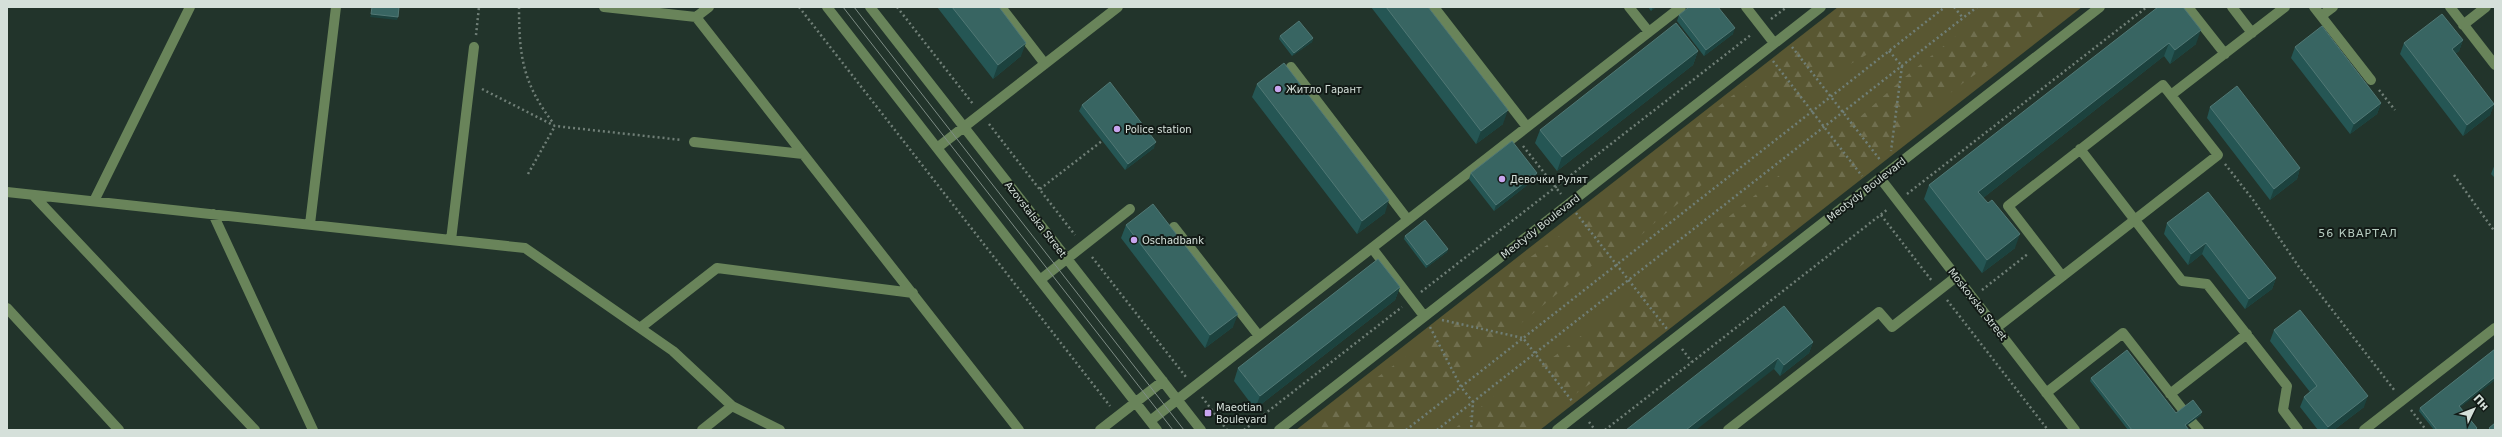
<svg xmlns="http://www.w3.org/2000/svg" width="2502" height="437" viewBox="0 0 2502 437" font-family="'DejaVu Sans',sans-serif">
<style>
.green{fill:#595732}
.forest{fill:url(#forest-firs)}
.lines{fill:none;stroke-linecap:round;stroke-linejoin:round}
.path{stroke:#707f77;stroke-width:2.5;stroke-dasharray:2 3;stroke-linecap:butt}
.minor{stroke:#69845a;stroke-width:10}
.tram{stroke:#7e8d85;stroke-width:1}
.wall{fill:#255654}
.shaded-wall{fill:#1c423e}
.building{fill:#386562;stroke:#517875}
.poi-dot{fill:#c8a5ef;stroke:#121a16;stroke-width:1.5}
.labels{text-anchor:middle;stroke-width:4;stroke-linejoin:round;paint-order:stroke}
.poi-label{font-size:10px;fill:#d5e0da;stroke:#121a16;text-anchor:start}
.street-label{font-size:10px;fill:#d5e0da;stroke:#121a16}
.neighbourhood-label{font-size:11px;letter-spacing:1px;fill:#b8cec2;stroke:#121a16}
</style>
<defs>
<pattern id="forest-firs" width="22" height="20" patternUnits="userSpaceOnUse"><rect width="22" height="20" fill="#595732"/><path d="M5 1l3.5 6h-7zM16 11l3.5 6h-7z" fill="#706f4f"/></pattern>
</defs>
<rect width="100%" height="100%" fill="#22342b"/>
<path class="green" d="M 1838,7 L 2082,7 L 1540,430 L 1296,430 Z"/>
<path class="forest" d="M 1846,7 L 1894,7 L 1899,11 L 1906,7 L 1930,7 L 1873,51 L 1842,69 L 1823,83 L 1778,125 L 1661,217 L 1638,238 L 1605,256 L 1590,267 L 1390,430 L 1305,430 L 1449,325 L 1514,269 L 1576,224 L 1729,98 L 1775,66 Z
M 1992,7 L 2062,7 L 2042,20 L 2011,49 L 1963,83 L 1925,113 L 1860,173 L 1826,197 L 1796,223 L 1650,336 L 1613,368 L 1558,406 L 1529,430 L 1453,430 L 1493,397 L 1531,374 L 1628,300 L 1777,177 L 1860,117 L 1905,77 Z"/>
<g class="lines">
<path class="path" d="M 519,7 C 519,57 523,84 554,124
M 799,7 L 1110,406
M 897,7 L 973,104
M 1954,7 L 1963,18
M 1771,19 L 1787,7
M 476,35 L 479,7
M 1792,47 L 1881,161
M 1889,51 L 1902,66 L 1891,151
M 1773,61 L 1862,176
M 482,89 L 555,126 L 682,140
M 2379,90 L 2395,110
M 989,124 L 1075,235
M 1523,146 L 1561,194
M 2225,164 L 2254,201 L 2299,267 L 2395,391
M 528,174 L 555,126
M 2454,175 L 2495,232
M 1040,189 L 1102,141
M 1907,194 L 2147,7
M 1576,213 L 1667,329
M 1881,215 L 1932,281
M 1092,257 L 1186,377
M 1982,290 L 2029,253
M 1421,292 L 1752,34
M 1947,300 L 2048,430
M 1442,320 L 1523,338 L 1572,401
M 1430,327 L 1461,387 L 1473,402 L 1471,430
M 1682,349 L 1692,362
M 1202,397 L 1227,430
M 2411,410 L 2426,430
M 1589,422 L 1595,430
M 1244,430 L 1402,307
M 1406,430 L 1945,7
M 1437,430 L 1977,7
M 1605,430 L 1888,209"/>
<path class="minor" d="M 604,7 L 696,17 L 709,7
M 827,7 L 1157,430
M 870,7 L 1201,430
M 1001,7 L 1045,64
M 1434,7 L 1527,127
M 1629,7 L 1649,32
M 1746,7 L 1774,43
M 2188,7 L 2225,54
M 2232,7 L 2252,33
M 2314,7 L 2371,80
M 2450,7 L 2495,65
M 2321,16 L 2333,7
M 696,17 L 1019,430
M 2463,25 L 2486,7
M 1291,67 L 1408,220
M 2171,95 L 2285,7
M 694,142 L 803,154
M 937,148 L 1118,7
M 2080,149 L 2182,281 L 2207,284 L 2287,386 L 2283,410 L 2298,430
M 1880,178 L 2075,430
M 7,192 L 525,248 L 673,351 L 732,406 L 780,430
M 33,195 L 255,430
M 94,201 L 190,7
M 213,214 L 313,430
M 310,224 L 336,7
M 1174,227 L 1259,336
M 451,240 L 474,47
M 1372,248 L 1424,316
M 1040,280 L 1130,209
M 7,308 L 119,430
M 640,328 L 717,268 L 913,293
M 1996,328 L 2218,155 L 2163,85 L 2008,206 L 2062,276
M 2046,393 L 2123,333 L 2183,410
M 2170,394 L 2247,334
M 1150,421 L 1681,7
M 2192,422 L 2199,430
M 702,430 L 732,406
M 1100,430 L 1163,381
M 1279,430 L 1821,7
M 1557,430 L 2100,7
M 1728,430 L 1879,312 L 1892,327 L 1956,277
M 2364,430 L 2495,328"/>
<path class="tram" d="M 843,7 L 1173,430
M 854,7 L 1184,430"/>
</g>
<path class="wall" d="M 937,7 L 999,7 L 1021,56 L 993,79 Z
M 1371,7 L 1428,7 L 1503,124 L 1476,144 Z
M 1648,7 L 1656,7 L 1651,11 Z
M 2158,7 L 2196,44 L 2170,64 L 2164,56 L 1983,198 L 2015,248 L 1982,273 L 1924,199 L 1929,185 Z
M 1679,15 L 1733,34 L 1704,56 L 1677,21 Z
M 1280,36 L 1313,38 L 1312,42 L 1292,56 L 1279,39 Z
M 2463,40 L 2459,51 L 2455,54 L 2494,104 L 2490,115 L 2463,136 L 2400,54 L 2404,43 Z
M 2295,47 L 2381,103 L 2377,114 L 2350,134 L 2291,58 Z
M 1698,51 L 1693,65 L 1557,171 L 1535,143 L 1540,130 Z
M 1257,84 L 1385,213 L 1357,234 L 1252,97 Z
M 1082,105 L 1154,148 L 1125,170 L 1079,111 Z
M 2210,107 L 2300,168 L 2297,179 L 2270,200 L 2207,118 Z
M 2495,164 L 2495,178 L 2491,174 Z
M 1471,173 L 1537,173 L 1535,179 L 1494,211 L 1469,179 Z
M 2167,223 L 2276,278 L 2272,289 L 2245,309 L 2202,254 L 2188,265 L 2164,234 Z
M 1126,225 L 1233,327 L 1205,348 L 1121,238 Z
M 1405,236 L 1448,249 L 1447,252 L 1426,268 L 1404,239 Z
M 1400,287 L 1395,300 L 1255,409 L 1234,381 L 1238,368 Z
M 1784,306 L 1813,342 L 1809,353 L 1780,376 L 1774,369 Z
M 2274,330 L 2364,407 L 2334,430 L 2318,430 L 2300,407 L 2304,397 L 2310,392 L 2270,341 Z
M 2495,349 L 2495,380 L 2460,407 L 2477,428 L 2476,430 L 2434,430 L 2419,411 L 2420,408 Z
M 2091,378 L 2176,413 L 2201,415 L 2186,426 L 2189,430 L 2128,430 L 2090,381 Z"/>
<path class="shaded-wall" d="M 1653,7 L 1656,7 L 1651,11 Z
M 371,14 L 398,17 L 397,20 L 370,17 Z
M 1735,28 L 1733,34 L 1704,56 L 1706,50 Z
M 2201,30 L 2196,44 L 2170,64 L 2175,50 Z
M 1313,38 L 1312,42 L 1292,56 L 1294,53 Z
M 2463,40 L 2459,51 L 2448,60 L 2452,49 Z
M 1026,43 L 1021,56 L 993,79 L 998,65 Z
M 2169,43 L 2164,56 L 1974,205 L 1978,192 Z
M 1698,51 L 1693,65 L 1557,171 L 1562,157 Z
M 2381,103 L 2377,114 L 2350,134 L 2354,124 Z
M 2494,104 L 2490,115 L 2463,136 L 2467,125 Z
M 1508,110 L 1503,124 L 1476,144 L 1481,131 Z
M 1156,142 L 1154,148 L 1125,170 L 1128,164 Z
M 2300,168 L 2297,179 L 2270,200 L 2274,189 Z
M 1537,173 L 1535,179 L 1494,211 L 1496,205 Z
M 1389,200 L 1385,213 L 1357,234 L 1362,221 Z
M 2020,234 L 2015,248 L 1982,273 L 1987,260 Z
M 2206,243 L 2202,254 L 2188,265 L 2191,254 Z
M 1448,249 L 1447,252 L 1426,268 L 1427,265 Z
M 2276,278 L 2272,289 L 2245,309 L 2249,299 Z
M 1400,287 L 1395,300 L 1255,409 L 1260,396 Z
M 1238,314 L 1233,327 L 1205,348 L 1210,335 Z
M 1813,342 L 1809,353 L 1780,376 L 1784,365 Z
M 1778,358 L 1774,369 L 1696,430 L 1686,430 Z
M 2495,377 L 2495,380 L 2458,409 L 2459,406 Z
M 2368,396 L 2364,407 L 2334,430 L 2327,430 L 2328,427 Z
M 2202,412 L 2201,415 L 2184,428 L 2185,425 Z"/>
<path class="building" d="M 372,7 L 399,7 L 398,17 L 371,14 Z
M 952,7 L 999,7 L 1026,43 L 998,65 Z
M 1386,7 L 1428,7 L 1508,110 L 1481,131 Z
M 1689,7 L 1718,7 L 1735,28 L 1706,50 L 1679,15 Z
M 2158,7 L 2183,7 L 2201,30 L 2175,50 L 2169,43 L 1978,192 L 1988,203 L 1992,200 L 2020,234 L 1987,260 L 1929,185 Z
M 2442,14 L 2463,40 L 2452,49 L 2494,104 L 2467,125 L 2404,43 Z
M 1299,21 L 1313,38 L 1294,53 L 1280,36 Z
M 1676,23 L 1698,51 L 1562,157 L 1540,130 Z
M 2322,26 L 2381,103 L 2354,124 L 2295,47 Z
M 1284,63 L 1389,200 L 1362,221 L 1257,84 Z
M 1110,82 L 1156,142 L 1128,164 L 1082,105 Z
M 2237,86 L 2300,168 L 2274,189 L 2210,107 Z
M 1512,141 L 1537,173 L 1496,205 L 1471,173 Z
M 2208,192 L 2276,278 L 2249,299 L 2206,243 L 2191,254 L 2167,223 Z
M 1153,204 L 1238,314 L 1210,335 L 1126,225 Z
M 1425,220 L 1448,249 L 1427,265 L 1405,236 Z
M 1378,259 L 1400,287 L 1260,396 L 1238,368 Z
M 1784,306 L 1813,342 L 1784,365 L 1778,358 L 1686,430 L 1626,430 Z
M 2300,310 L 2368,396 L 2328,427 L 2304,397 L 2317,386 L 2274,330 Z
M 2495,349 L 2495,377 L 2459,406 L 2477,428 L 2475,430 L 2437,430 L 2420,408 Z
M 2127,350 L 2176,413 L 2193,400 L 2202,412 L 2185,425 L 2189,430 L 2132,430 L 2091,378 Z
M 2495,423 L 2495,430 L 2491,430 L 2489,428 Z"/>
<g class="poi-dot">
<circle cx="1278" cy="89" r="4"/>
<circle cx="1117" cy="129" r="4"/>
<circle cx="1502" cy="179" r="4"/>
<circle cx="1134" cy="240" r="4"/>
<rect x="1204" y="409" width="8" height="8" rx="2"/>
</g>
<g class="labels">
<g class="poi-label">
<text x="1286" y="93">Житло Гарант</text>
<text x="1125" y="133">Police station</text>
<text x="1510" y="183">Девочки Рулят</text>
<text x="1142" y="244">Oschadbank</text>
<text x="1216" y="411">Maeotian<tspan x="1216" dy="12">Boulevard</tspan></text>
</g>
<g class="street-label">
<text transform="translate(1866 189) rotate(-38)" y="4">Meotydy Boulevard</text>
<text transform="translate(1036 219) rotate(52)" y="4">Azovstalska Street</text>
<text transform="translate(1540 226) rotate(-38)" y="4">Meotydy Boulevard</text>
<text transform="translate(1978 304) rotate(52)" y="4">Moskovska Street</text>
</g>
<g class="neighbourhood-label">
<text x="2358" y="237">56 КВАРТАЛ</text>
</g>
</g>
<rect width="2502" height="437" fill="none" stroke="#d5e0da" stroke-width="16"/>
<g transform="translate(2474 409) rotate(47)" stroke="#121a16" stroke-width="3" paint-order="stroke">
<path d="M0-3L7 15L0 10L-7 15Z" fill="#d5e0da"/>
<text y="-6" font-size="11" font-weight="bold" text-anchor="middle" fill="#d5e0da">Пн</text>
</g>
</svg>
